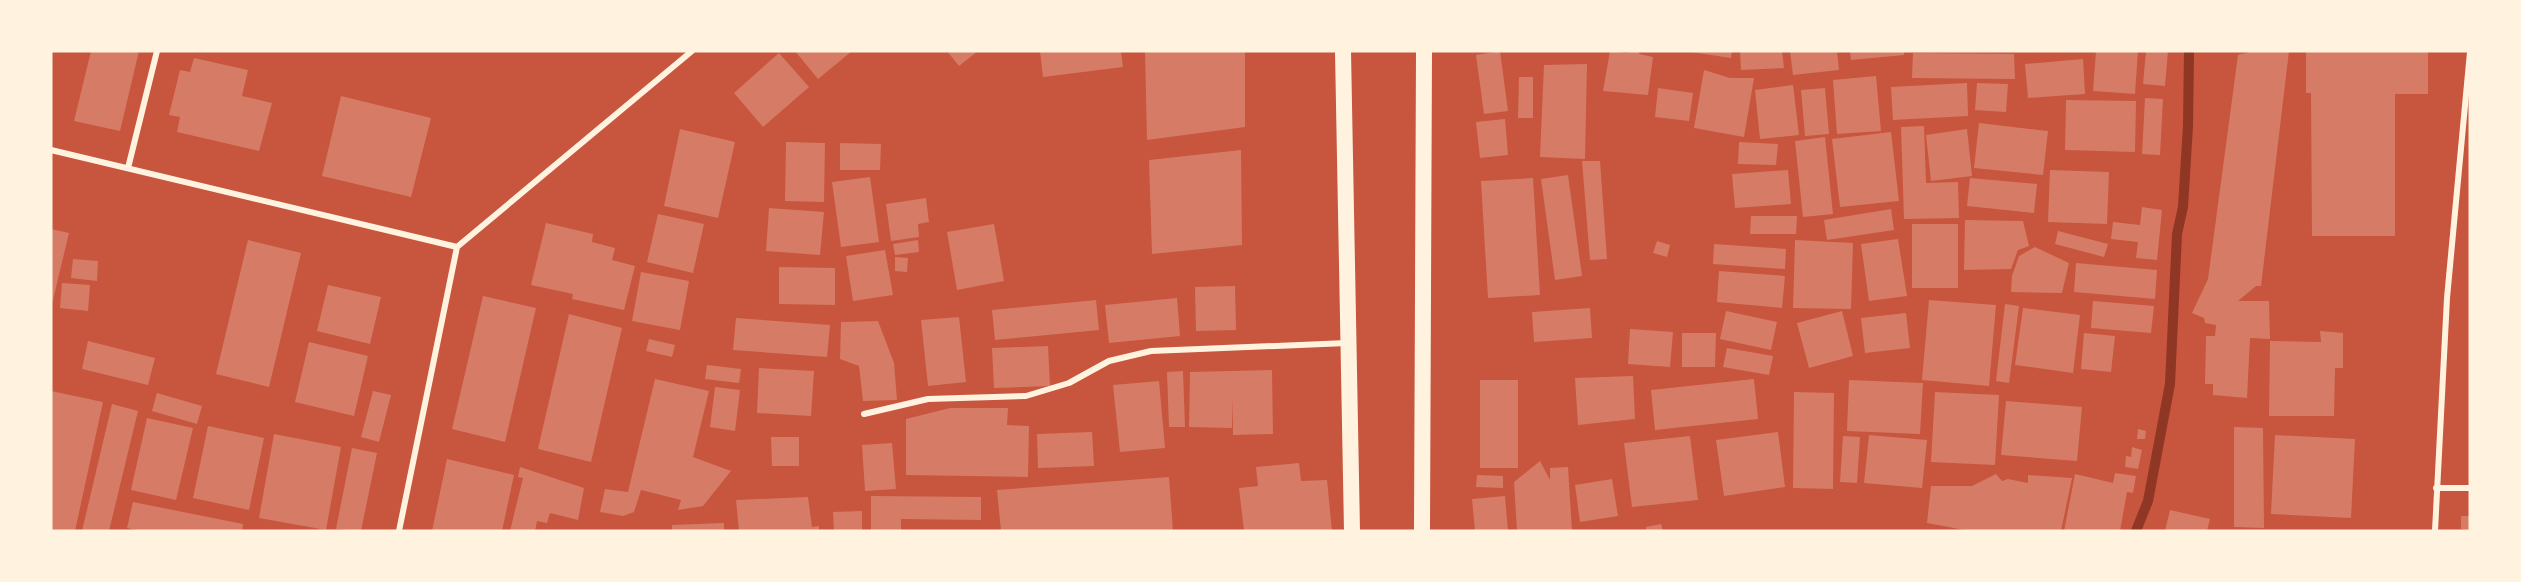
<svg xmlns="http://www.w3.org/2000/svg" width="2521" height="582" viewBox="0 0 2521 582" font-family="Overpass,sans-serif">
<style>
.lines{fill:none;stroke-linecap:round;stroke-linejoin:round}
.stream{stroke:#8f3625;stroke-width:10}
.building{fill:#d67c66}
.minor{stroke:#fff3e0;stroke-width:6}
.trunk{stroke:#fff3e0;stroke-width:16}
</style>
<rect width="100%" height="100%" fill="#c8553d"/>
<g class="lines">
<path class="stream" d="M 2136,531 L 2148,501 L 2170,384 L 2177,234 L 2183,207 L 2188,126 L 2189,51"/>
</g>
<path class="building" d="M 91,51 L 139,51 L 120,131 L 74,121 Z
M 795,51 L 852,51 L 818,79 Z
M 947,51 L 978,51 L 959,66 Z
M 1040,51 L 1121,51 L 1123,67 L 1043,77 Z
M 1145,51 L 1245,51 L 1245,127 L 1147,140 Z
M 1500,51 L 1508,111 L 1484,114 L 1476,55 Z
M 1610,51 L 1628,53 L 1628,51 L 1640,51 L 1639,54 L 1653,57 L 1648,95 L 1603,91 Z
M 1684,51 L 1732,51 L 1731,58 Z
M 1740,51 L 1782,51 L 1784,68 L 1741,70 Z
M 1790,51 L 1837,51 L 1839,70 L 1793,75 Z
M 1850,51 L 1904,51 L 1904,55 L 1851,60 Z
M 2096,51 L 2138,51 L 2135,94 L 2093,91 Z
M 2146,51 L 2168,51 L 2165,86 L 2143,84 Z
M 2253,51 L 2289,51 L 2261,286 L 2256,286 L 2238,301 L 2269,301 L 2270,339 L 2250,338 L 2247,398 L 2213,395 L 2213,384 L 2205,384 L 2206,336 L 2215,336 L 2216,325 L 2205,323 L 2204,318 L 2192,313 L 2208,279 L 2238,55 Z
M 2306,51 L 2428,51 L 2428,94 L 2395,94 L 2395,236 L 2312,236 L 2311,93 L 2306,93 Z
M 779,53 L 809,87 L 763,127 L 734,93 Z
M 1913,53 L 2014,54 L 2015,79 L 1912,78 Z
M 194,58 L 248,70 L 242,96 L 272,103 L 259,151 L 177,132 L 180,117 L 169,115 L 180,70 L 190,72 Z
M 2083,59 L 2085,94 L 2028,98 L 2025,64 Z
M 1587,64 L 1585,159 L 1540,157 L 1544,65 Z
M 1704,70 L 1730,78 L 1754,78 L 1744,137 L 1694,128 Z
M 1876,76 L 1881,131 L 1837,134 L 1833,80 Z
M 1519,77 L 1533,77 L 1533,118 L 1518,118 Z
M 1967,83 L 1968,116 L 1893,120 L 1891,87 Z
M 1977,83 L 2008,84 L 2006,112 L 1975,110 Z
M 1793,85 L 1799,135 L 1760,139 L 1755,90 Z
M 1658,88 L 1693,93 L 1689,121 L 1655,117 Z
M 1825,88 L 1829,134 L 1805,136 L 1801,90 Z
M 341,96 L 431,118 L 411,197 L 322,176 Z
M 2145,98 L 2163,99 L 2160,155 L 2142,154 Z
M 2066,100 L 2136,101 L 2135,152 L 2065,150 Z
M 1505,119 L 1508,155 L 1480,158 L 1476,122 Z
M 1979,123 L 2048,131 L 2043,175 L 1974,168 Z
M 1924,126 L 1926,183 L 1958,182 L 1959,218 L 1904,219 L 1901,127 Z
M 680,129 L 735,142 L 718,218 L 664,206 Z
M 1967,129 L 1972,176 L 1931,181 L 1926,135 Z
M 1891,132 L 1899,201 L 1840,207 L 1832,139 Z
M 1825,137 L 1833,214 L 1803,217 L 1795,141 Z
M 786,142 L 825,143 L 824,202 L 785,201 Z
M 1739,142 L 1778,144 L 1776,165 L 1738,164 Z
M 840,143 L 881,144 L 880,170 L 840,170 Z
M 1241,150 L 1242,245 L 1152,254 L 1149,160 Z
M 1582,161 L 1600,161 L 1607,259 L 1590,260 Z
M 1788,170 L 1791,204 L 1735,208 L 1732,174 Z
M 2050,170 L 2109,172 L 2107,224 L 2048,222 Z
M 1568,175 L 1582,276 L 1555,280 L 1541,179 Z
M 870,177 L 879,242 L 841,247 L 832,182 Z
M 1533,178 L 1540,295 L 1488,298 L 1481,181 Z
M 1970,178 L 2037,184 L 2034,213 L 1967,206 Z
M 926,198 L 929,222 L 918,224 L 919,237 L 891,241 L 886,204 Z
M 2142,207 L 2162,210 L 2157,260 L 2136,258 L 2138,242 L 2111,239 L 2113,222 L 2140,225 Z
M 769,208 L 824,212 L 820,255 L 766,251 Z
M 1891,209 L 1894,230 L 1827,240 L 1824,220 Z
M 658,214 L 704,224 L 693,273 L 647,262 Z
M 1751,216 L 1797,216 L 1796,234 L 1750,234 Z
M 1965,220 L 2023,221 L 2029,246 L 2018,250 L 2011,269 L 1964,270 Z
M 546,223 L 593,234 L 592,242 L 615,248 L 612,260 L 635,266 L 624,310 L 572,299 L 573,294 L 531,285 Z
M 994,224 L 1004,281 L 957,290 L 947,232 Z
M 1912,224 L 1958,224 L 1958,288 L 1912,288 Z
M 51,229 L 69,233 L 52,304 L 51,304 Z
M 2058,231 L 2108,244 L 2104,257 L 2055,244 Z
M 1898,239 L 1907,296 L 1869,301 L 1861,244 Z
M 248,240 L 301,253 L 269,387 L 216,374 Z
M 918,240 L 919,252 L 895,255 L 893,244 Z
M 1795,240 L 1853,243 L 1851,309 L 1793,308 Z
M 1657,241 L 1670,245 L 1667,257 L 1653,253 Z
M 1714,244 L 1786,249 L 1785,269 L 1713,264 Z
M 2035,247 L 2069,263 L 2062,293 L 2011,292 L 2012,276 L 2019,256 Z
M 885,250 L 893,295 L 853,301 L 846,256 Z
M 895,257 L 908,258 L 907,272 L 895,271 Z
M 73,259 L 98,261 L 97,281 L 71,278 Z
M 2076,263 L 2157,270 L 2155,299 L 2074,292 Z
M 779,267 L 835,268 L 835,305 L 779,304 Z
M 1719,271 L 1785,276 L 1782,308 L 1717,302 Z
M 641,272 L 689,281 L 680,330 L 632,321 Z
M 62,283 L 90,285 L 88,311 L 60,308 Z
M 328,285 L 381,297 L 370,344 L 317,331 Z
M 1235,286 L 1236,330 L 1196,331 L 1195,287 Z
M 483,296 L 536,308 L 505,442 L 452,429 Z
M 1177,298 L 1180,336 L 1109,343 L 1105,305 Z
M 1096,300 L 1099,330 L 995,340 L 992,310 Z
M 1929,300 L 1996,305 L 1989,386 L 1922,380 Z
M 2093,301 L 2154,306 L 2151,333 L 2091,328 Z
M 2005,304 L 2019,306 L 2009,383 L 1996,381 Z
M 1590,308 L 1592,338 L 1534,342 L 1532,312 Z
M 2023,308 L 2080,315 L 2073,373 L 2015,365 Z
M 1726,311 L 1777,322 L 1771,350 L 1720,339 Z
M 1842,311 L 1853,356 L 1809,368 L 1797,323 Z
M 1906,313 L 1910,348 L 1865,353 L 1861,318 Z
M 569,314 L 622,328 L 591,462 L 538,449 Z
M 959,317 L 966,382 L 928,386 L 921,320 Z
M 736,318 L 830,325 L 827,357 L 733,350 Z
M 878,321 L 894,363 L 897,400 L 863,401 L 859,366 L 840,359 L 841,322 Z
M 1630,329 L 1673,332 L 1670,367 L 1628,364 Z
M 2320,331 L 2343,333 L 2343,368 L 2335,368 L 2334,416 L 2269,416 L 2270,341 L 2321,342 Z
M 1682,333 L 1716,333 L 1715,367 L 1682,367 Z
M 2084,333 L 2115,336 L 2111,372 L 2081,369 Z
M 649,339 L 675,345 L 672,357 L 646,351 Z
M 88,341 L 155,358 L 148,385 L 82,369 Z
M 309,342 L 368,356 L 354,416 L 295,402 Z
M 1048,346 L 1050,386 L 994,388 L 992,348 Z
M 1727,348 L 1773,356 L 1769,375 L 1723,367 Z
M 707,365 L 741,369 L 739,383 L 705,379 Z
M 759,368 L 814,371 L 811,416 L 757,413 Z
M 1272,370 L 1273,434 L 1233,435 L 1233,397 L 1232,428 L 1189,427 L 1190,372 Z
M 1183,371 L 1185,427 L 1169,427 L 1167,372 Z
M 1633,376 L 1635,419 L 1578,425 L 1575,378 Z
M 655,379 L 709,391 L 693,457 L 731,471 L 703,506 L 678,510 L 681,500 L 641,490 L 634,512 L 623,516 L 600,512 L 605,489 L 628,492 Z
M 1754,379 L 1758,419 L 1655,430 L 1651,390 Z
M 1480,380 L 1518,380 L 1518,468 L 1480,468 Z
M 1849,380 L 1923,383 L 1920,434 L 1847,431 Z
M 1159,381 L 1165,448 L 1120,452 L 1113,385 Z
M 715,387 L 740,390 L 735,431 L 710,427 Z
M 51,391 L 103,402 L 75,531 L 51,531 Z
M 373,391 L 391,395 L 379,442 L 361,437 Z
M 1794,392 L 1834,393 L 1833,489 L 1793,488 Z
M 1935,392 L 1999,395 L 1995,465 L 1931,462 Z
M 157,393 L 202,406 L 197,424 L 152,411 Z
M 2006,401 L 2082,407 L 2077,461 L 2001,455 Z
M 112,404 L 138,411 L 109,531 L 82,531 Z
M 950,408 L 1008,408 L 1007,425 L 1029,426 L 1028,477 L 906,475 L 906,419 Z
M 147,418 L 193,428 L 176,500 L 131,490 Z
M 208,426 L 264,438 L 249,510 L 193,498 Z
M 2234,427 L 2263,428 L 2264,528 L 2234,527 Z
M 2138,429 L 2146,431 L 2145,439 L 2137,439 Z
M 1092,432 L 1094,466 L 1038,468 L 1037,434 Z
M 1778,432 L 1785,487 L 1724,496 L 1716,440 Z
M 274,434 L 341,447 L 326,530 L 259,518 Z
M 1869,435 L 1927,440 L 1922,488 L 1864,483 Z
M 2275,435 L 2355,439 L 2351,518 L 2271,514 Z
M 1690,436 L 1698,500 L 1632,507 L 1624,443 Z
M 1843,436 L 1860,437 L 1857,483 L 1840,482 Z
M 771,437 L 799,437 L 799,466 L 772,466 Z
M 892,443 L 896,489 L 865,491 L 862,445 Z
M 2132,447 L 2142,450 L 2138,469 L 2125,467 L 2126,456 L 2131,457 Z
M 352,448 L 377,453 L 361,531 L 336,529 Z
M 447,459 L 514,475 L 502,531 L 432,531 Z
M 1540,461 L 1550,480 L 1550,468 L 1568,467 L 1572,531 L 1517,531 L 1514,482 Z
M 1299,463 L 1301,481 L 1327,480 L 1332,531 L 1244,531 L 1239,488 L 1258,486 L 1256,467 Z
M 520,467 L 584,488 L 578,520 L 550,513 L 547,523 L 537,521 L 535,531 L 510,531 L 523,478 L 518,477 Z
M 2115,473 L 2136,476 L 2133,493 L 2127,492 L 2120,531 L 2064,531 L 2075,474 L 2113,483 Z
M 1996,474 L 2002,481 L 2008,479 L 2028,483 L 2028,475 L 2072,478 L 2061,531 L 1970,531 L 1927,523 L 1931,486 L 1972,486 Z
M 1477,475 L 1503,476 L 1503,488 L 1476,487 Z
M 1169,477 L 1173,531 L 1001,531 L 997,490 Z
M 1612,479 L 1618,516 L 1580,522 L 1575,485 Z
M 871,496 L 981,497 L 981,520 L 901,519 L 901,531 L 871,531 Z
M 1505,496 L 1508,531 L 1475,531 L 1472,499 Z
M 808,497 L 812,527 L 819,526 L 819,531 L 739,531 L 736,500 Z
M 133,502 L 243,524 L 242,531 L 141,531 L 127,528 Z
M 2170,510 L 2210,519 L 2207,531 L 2165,531 Z
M 862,511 L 862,531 L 834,531 L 833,512 Z
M 2461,516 L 2470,516 L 2470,530 L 2461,529 Z
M 724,523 L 724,531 L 672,531 L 672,525 Z
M 1661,524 L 1663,531 L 1646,531 L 1646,527 Z"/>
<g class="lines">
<path class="minor" d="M 51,150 L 457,247
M 128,168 L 157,51
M 864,414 L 928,399 L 1026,396 L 1069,383 L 1109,361 L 1151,351 L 1347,343
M 2436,488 L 2470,488
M 399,531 L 457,247 L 692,51
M 2435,531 L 2447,298 L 2470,52"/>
<path class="trunk" d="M 1343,51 L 1352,531
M 1422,531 L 1424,51"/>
</g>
<rect width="2521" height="582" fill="none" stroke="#fff3e0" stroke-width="105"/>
</svg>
